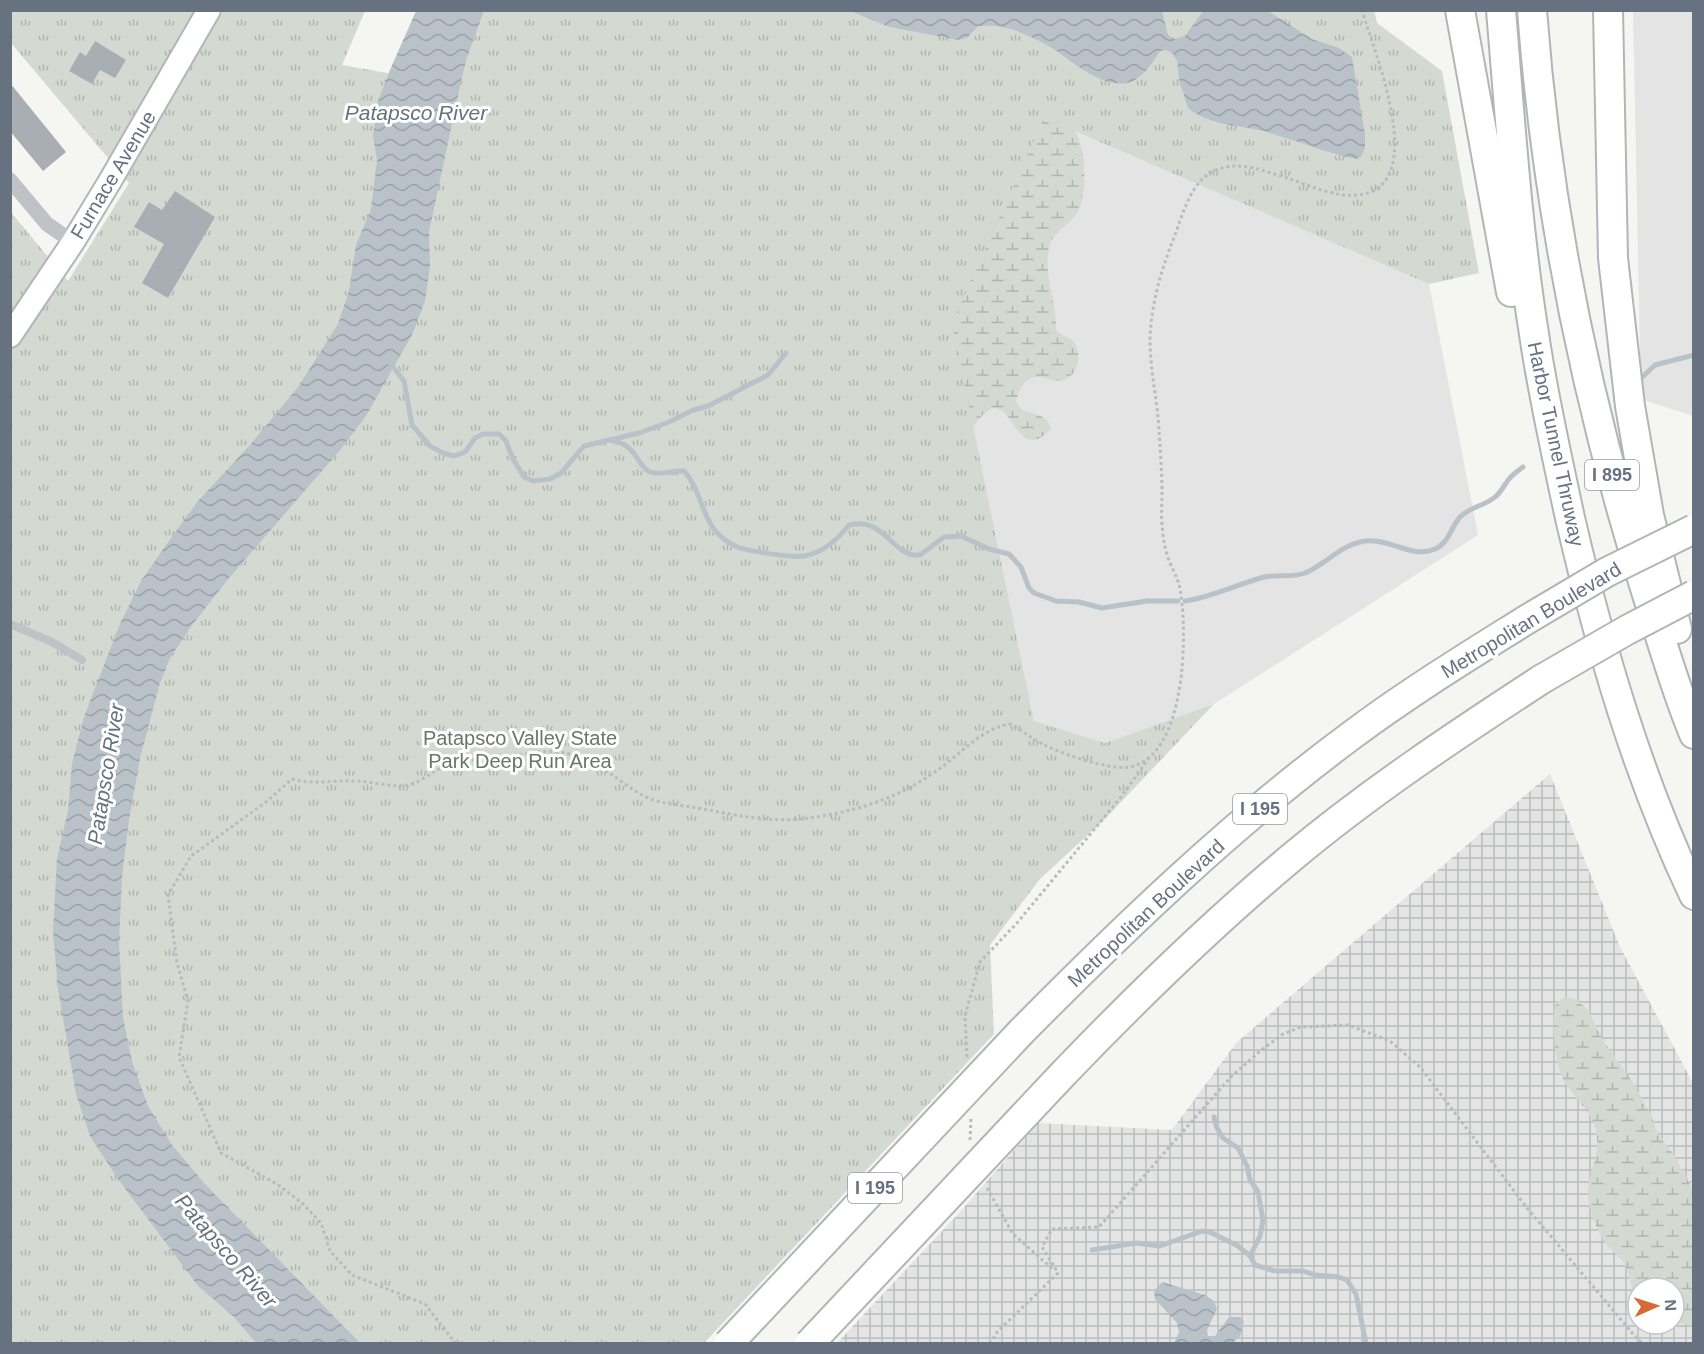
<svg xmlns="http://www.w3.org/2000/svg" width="1704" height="1354" viewBox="0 0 1704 1354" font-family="Helvetica,sans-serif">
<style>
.built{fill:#e3e4e3}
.industrial{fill:url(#industrial-grid);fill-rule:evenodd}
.wetland{fill:url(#wetland-marsh)}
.park{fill:url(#park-tufts)}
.water{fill:url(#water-waves)}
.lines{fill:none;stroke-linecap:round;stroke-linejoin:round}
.stream{stroke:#b9c2c8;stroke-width:5}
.building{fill:#a9aeb5}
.secondary-casing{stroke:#b2b5ba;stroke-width:26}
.highway-casing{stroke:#b2b5b8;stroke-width:32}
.path{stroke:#b9bbbe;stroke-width:3;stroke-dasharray:3 3;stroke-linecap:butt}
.lane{stroke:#bfc2c6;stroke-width:8}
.street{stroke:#bfc2c6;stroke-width:15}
.secondary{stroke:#fff;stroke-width:22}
.highway{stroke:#fff;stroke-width:28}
.highway-bridge-casing{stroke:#b2b5b8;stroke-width:32;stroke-linecap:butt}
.highway-bridge{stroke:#fff;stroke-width:28}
.labels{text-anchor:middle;stroke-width:6;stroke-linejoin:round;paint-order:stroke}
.shield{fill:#fff;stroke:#959ca7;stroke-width:1.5}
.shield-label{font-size:18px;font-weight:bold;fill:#677281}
.street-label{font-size:20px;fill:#677281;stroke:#fff}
.park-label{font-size:20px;fill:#677865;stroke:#fff}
.water-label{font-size:21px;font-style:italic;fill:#63737e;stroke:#fff}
</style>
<defs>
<pattern id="industrial-grid" width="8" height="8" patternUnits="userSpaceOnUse" patternTransform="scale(1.5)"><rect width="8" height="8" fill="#e3e4e3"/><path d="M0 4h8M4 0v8" fill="none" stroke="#bcbdbd"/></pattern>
<pattern id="wetland-marsh" width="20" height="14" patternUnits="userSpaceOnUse" patternTransform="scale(1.5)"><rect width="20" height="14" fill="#d4dad2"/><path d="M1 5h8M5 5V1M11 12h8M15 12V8" fill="none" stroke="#b0b5b0"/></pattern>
<pattern id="park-tufts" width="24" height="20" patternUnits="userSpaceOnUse" patternTransform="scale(1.5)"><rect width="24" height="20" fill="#d4dad2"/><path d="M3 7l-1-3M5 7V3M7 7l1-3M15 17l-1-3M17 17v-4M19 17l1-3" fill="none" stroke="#b0b5b0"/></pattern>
<pattern id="water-waves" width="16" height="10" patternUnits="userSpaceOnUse" patternTransform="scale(1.5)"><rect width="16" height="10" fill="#b9c2c8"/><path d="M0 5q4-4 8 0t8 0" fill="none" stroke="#9aa2a8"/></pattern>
</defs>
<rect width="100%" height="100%" fill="#f5f5f2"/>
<path class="built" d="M 1633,11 L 1693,11 L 1693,416 L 1641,399 Z
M 1044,118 L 1429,284 L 1478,535 L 1214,704 L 1105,743 L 1034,721 L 952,323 Z"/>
<path class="industrial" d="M 1550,774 L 1620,947 L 1693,1083 L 1693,1343 L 836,1344 L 959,1213 L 1038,1123 L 1172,1130 L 1236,1043 ZM 1638,1288 L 1674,1288 L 1674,1324 L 1638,1324 Z"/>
<path class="wetland" d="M 1029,116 C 1044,117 1061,117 1072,128 C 1087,142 1088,196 1077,213 C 1069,226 1052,231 1049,248 C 1043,275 1057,302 1056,330 C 1060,335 1067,336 1072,340 C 1085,353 1077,380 1059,381 C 1049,381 1041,374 1031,378 C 1021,382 1019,391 1016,401 L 1022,410 C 1034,415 1048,414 1051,429 C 1017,465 1014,401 991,409 C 982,413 975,426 966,432 L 803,330 Z
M 1566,997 L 1577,1000 L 1588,1010 L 1604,1042 L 1632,1081 L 1651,1115 L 1658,1134 L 1674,1155 L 1693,1190 L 1693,1325 L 1674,1323 L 1674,1288 L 1638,1288 L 1638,1300 C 1630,1288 1631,1274 1623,1262 C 1619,1256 1612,1251 1607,1245 C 1598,1234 1589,1210 1588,1195 C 1587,1172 1603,1153 1595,1127 C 1589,1107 1570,1095 1562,1077 C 1556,1064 1550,1018 1556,1005 C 1558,1000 1561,999 1566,997 Z"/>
<path class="park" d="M 1374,10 L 1377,23 L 1442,71 L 1479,273 L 1429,284 L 1044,118 L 952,323 L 1034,721 L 1105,743 L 1214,704 L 1104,820 L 1040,879 L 990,945 L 994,1034 L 704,1343 L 11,1344 L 10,211 L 68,281 L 129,183 L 11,43 L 11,11 L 365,11 L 342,65 L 460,86 L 467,58 L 484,11 Z"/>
<path class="water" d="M 416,11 L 484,11 L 467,58 L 460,86 L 429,232 L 430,266 L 425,301 L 413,333 L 366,416 L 341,449 L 229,578 L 193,624 L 170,658 L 160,683 L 140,758 L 129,820 L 122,877 L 119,942 L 123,1018 L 132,1061 L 148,1106 L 172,1145 L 205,1184 L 360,1343 L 256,1343 L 234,1317 L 198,1286 L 118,1179 L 90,1136 L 76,1094 L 58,989 L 53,932 L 57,859 L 68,810 L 72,764 L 84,717 L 119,626 L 141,581 L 166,545 L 198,501 L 250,445 L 298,387 L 338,324 L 349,291 L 356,245 L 371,209 L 377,160 L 373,136 L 378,101 L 390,70 Z
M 850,11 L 1162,11 L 1168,35 L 1175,39 L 1185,36 L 1203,11 L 1268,11 L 1312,39 L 1339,48 L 1352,57 L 1365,134 L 1365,148 L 1361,157 L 1356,159 C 1325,152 1297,141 1267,132 C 1241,125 1210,126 1188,108 L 1179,79 L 1177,61 L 1173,54 L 1167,50 L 1160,51 C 1153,62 1141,81 1127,83 C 1097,88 1068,56 1045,44 C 1032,37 1015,29 1001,27 C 994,25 985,26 978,26 L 967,38 L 958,40 L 890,27 Z
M 1162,1282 L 1205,1295 L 1214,1301 L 1217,1309 L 1207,1330 L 1208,1336 L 1215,1336 L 1229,1317 L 1240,1317 L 1244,1321 L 1240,1336 L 1233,1343 L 1174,1343 L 1179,1332 L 1177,1323 L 1155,1299 L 1154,1291 Z"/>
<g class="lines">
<path class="stream" d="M 390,363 L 404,381 L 412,425 L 430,446 L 443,453 L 454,456 L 465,452 L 475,438 L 483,434 L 499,434 L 506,441 L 513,459 L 524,477 L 533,481 L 550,479 L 561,473 L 584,446 L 639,433 L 669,422 L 693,410 L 708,406 L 768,375 L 786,353
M 1637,382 L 1655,365 L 1694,355
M 609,440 C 617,442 625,443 631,450 C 638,457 641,468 650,472 C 661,476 673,470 684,471 C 700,488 701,514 716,532 C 721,537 729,543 735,546 C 746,551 792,558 804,556 C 822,553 838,539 849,525 C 886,516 892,558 920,555 L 944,537 L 961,536 L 989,549 L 1009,554 L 1021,567 L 1029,588 L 1034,593 L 1056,601 L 1079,602 L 1102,608 L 1147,601 L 1178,601
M 1185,601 C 1212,597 1238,584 1264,577 C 1278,574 1291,578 1305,573 C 1325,565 1338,547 1360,542 C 1387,535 1411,560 1435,549 C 1449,543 1451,527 1460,517 C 1471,506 1485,506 1495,497 C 1501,493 1504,485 1509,479 C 1513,474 1518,471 1523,467
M 1214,1117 L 1217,1128 L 1223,1138 L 1238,1148 L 1247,1166 L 1250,1180 L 1258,1192 L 1263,1220 L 1260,1236 L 1250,1256
M 1092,1250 L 1136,1243 L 1160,1246 L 1202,1231 L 1210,1232 L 1238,1246 L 1250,1256 L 1255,1265 L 1275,1271 L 1303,1271 L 1315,1275 L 1339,1277 L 1347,1280 L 1356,1294 L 1366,1344"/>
</g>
<path class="building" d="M 95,41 L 126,60 L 115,78 L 100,70 L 92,84 L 69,71 L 80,52 L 86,56 Z
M 10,83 L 66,152 L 43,171 L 10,131 Z
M 175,191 L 215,217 L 168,298 L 142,283 L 164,244 L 134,227 L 149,202 L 162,210 Z"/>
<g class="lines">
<g class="secondary-casing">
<path id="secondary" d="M 10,336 L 73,242 L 110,181 L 209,10"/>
</g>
<g class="highway-casing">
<path id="highway" d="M 1460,10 L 1511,292
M 1501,10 C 1510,118 1517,227 1534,334 C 1543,396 1557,457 1570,518 C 1600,647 1637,775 1694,895
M 1532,10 C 1547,211 1588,410 1649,601 C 1663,645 1676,691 1694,734
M 1608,10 L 1613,258 L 1630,406 L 1649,515 L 1677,629
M 1021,1032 C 1125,927 1233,823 1352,735 C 1408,693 1467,657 1526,620
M 1064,1073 C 1136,998 1211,925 1291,858 C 1370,792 1456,735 1542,679"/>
</g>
<path class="path" d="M 967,1057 L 965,1016 L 980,962 L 1017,923 L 1121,797 L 1149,758
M 970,1140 L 971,1117
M 987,1188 L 1013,1234 L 1054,1270
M 456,1344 L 425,1304 L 352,1275 L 330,1251 L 321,1223 L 302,1203 L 277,1184 L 221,1153 L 179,1057 L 188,1001 L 177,963 L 168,895 L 191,856 L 266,802 L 292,779 C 313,785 333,780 354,781 C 372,781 391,788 408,785 C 423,782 434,769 448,765 C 465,760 481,760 498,758 C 517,756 536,750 556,752 C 595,755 613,779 644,796 C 660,804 680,805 697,808 C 744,816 773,825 822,816 C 863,809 901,796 935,772 C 960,755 980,729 1010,724 C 1019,728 1025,734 1034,739 C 1051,751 1110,771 1130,767 C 1186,755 1187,638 1181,595 C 1180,583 1175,574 1170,563 C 1165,551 1163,538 1162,525 C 1161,513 1162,502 1162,491 C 1162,470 1160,449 1159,429 C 1157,399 1150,369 1150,339 C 1151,303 1162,268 1175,235 C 1183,213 1192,179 1216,170 C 1239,160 1264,171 1287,178 C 1309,185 1335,198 1358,195 C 1432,187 1373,50 1362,10
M 990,1344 L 997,1332 L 1058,1273 L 1042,1247 L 1052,1229 L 1099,1227 L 1231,1077 L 1259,1052 L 1283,1034 L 1301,1027 L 1348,1025 L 1390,1041 L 1420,1067 L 1527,1208 L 1639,1341 L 1646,1344"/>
<path class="lane" d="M 10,624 L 52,642 L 82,660"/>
<path class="street" d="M 10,180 L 47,224 L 73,242"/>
<use href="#secondary" class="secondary"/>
<use href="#highway" class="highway"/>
<g class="highway-bridge-casing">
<path id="highway-bridge" d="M 1526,620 L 1607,572 L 1694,529
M 1542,679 L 1627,630 L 1694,595
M 728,1344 L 1021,1032
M 809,1344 L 1064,1073"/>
</g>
<use href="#highway-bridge" class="highway-bridge"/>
</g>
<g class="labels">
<g class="shield">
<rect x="1585" y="460" width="54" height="30" rx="4.5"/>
<rect x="1233" y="794" width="54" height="30" rx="4.5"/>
<rect x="848" y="1173" width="54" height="30" rx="4.5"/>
</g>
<g class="shield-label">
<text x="1612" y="481">I 895</text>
<text x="1260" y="815">I 195</text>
<text x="875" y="1194">I 195</text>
</g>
<g class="street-label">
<text transform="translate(113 175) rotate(-59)" y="7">Furnace Avenue</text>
<text transform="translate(1556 444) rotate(78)" y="7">Harbor Tunnel Thruway</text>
<text transform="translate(1531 620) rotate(-31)" y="7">Metropolitan Boulevard</text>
<text transform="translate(1146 913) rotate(-43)" y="7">Metropolitan Boulevard</text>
</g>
<g class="park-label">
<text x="520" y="745">Patapsco Valley State<tspan x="520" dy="23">Park Deep Run Area</tspan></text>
</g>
<g class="water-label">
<text x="416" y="120">Patapsco River</text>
<text transform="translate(106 774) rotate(-81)" y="7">Patapsco River</text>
<text transform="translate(226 1251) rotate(49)" y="7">Patapsco River</text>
</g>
</g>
<rect width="1704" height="1354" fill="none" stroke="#677281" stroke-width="24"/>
<g transform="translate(1656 1306) rotate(87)"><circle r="28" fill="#ffffff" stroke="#c2c7cd" stroke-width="1.5"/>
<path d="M0-4.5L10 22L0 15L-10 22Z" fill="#d56a33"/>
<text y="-9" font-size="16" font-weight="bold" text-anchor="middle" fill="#677281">N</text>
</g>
</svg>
